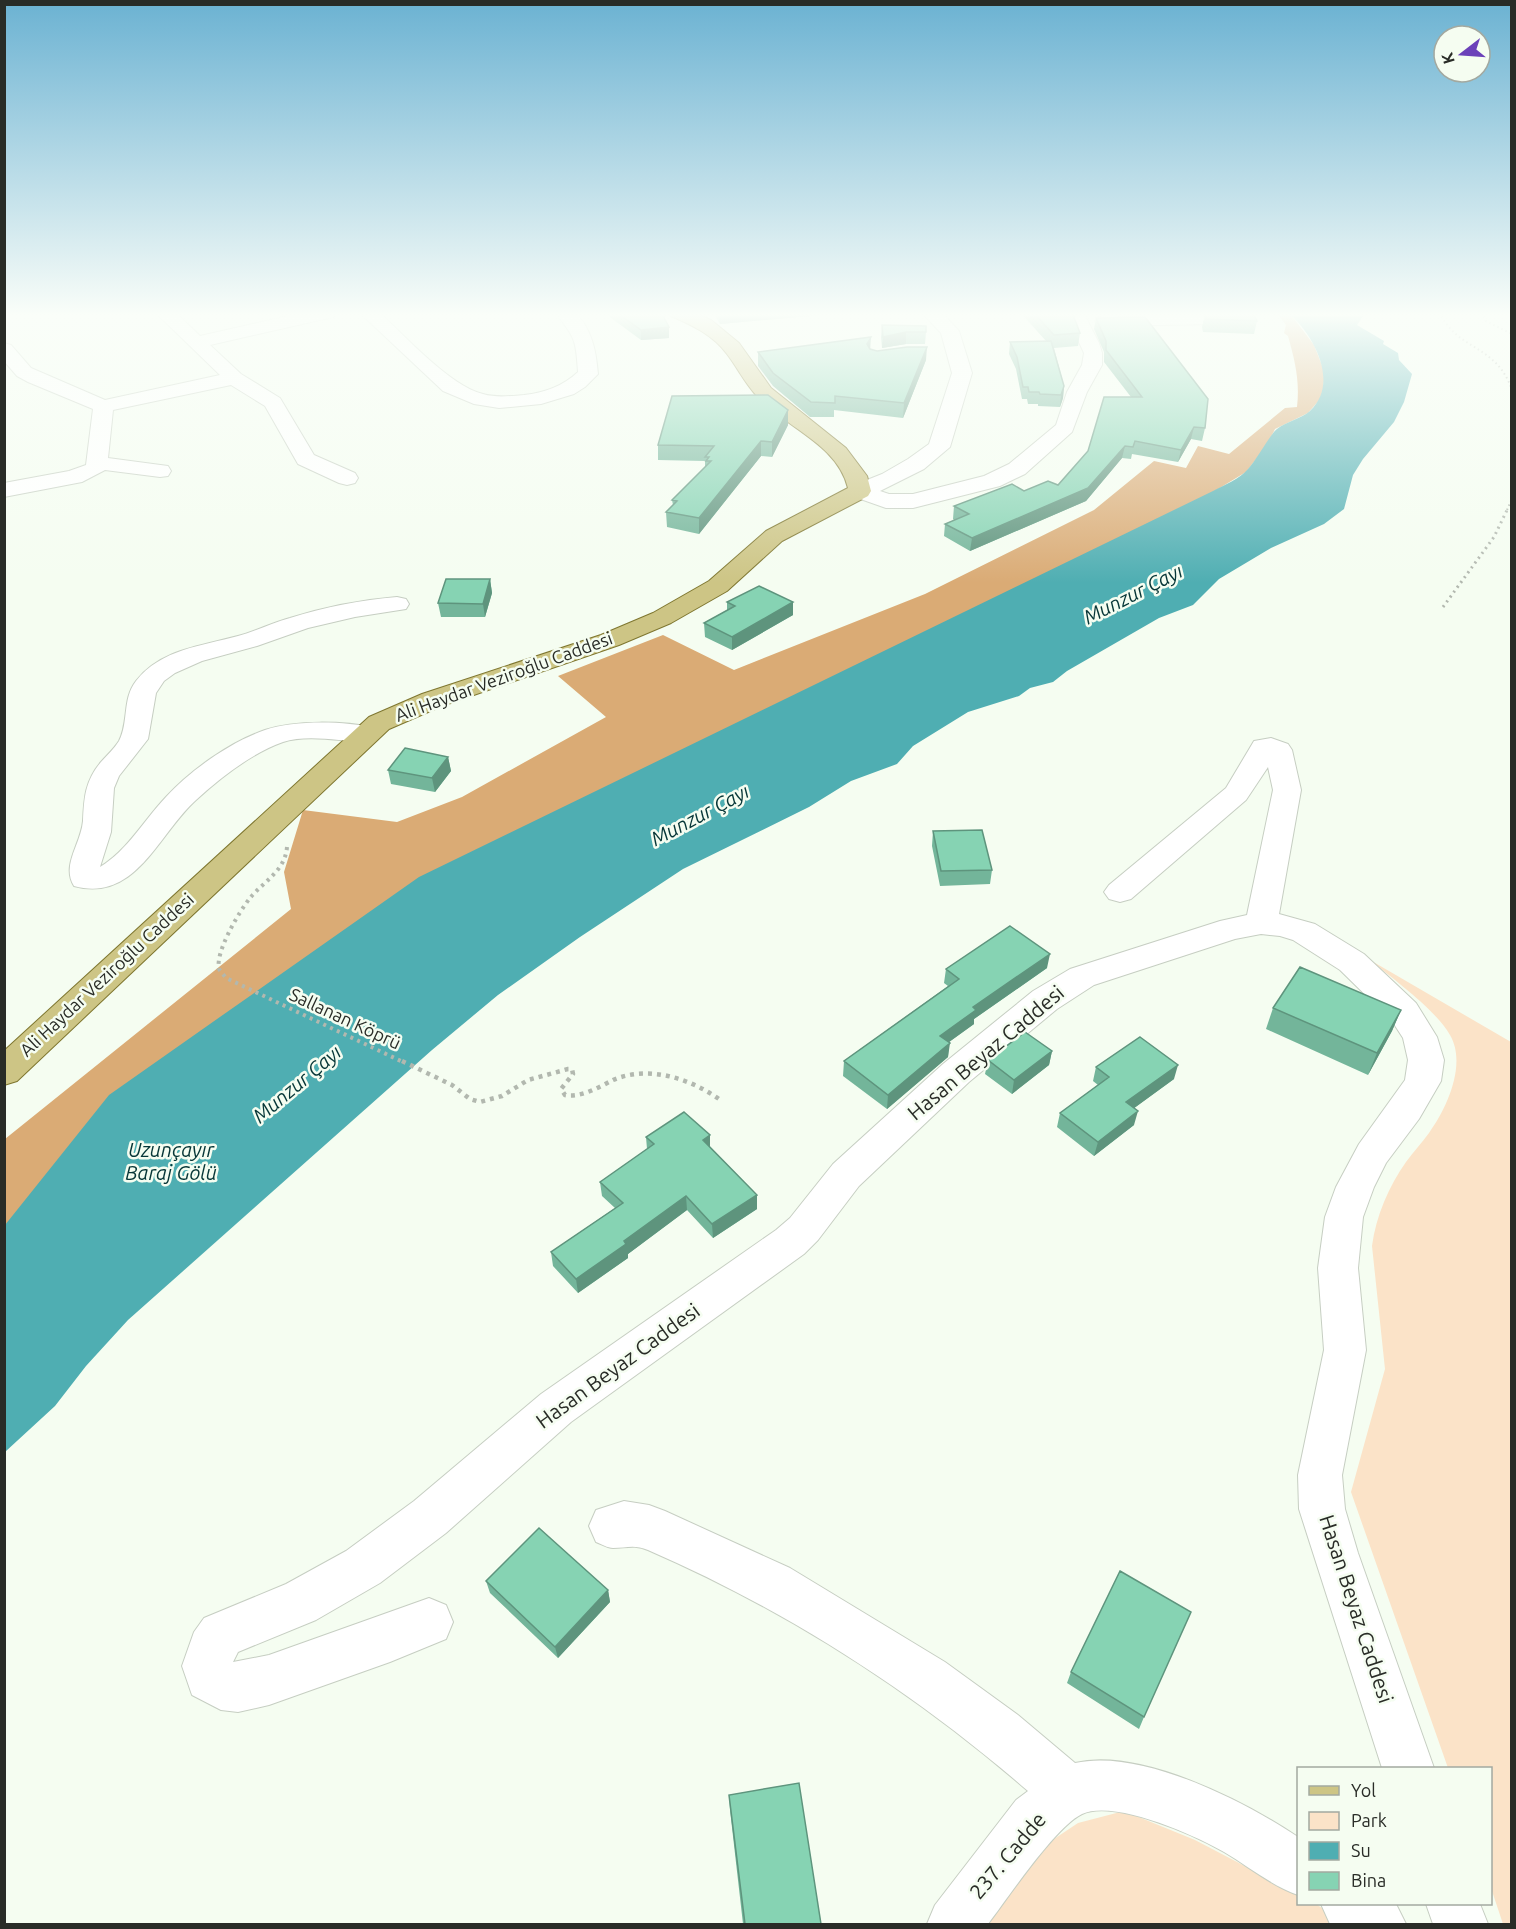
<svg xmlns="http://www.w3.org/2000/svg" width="1516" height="1929" viewBox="0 0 1516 1929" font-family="Ubuntu,sans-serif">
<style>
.green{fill:#fbe3c8}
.forest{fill:#daab75}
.water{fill:#4faeb2}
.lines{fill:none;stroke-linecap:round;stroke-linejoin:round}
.minor-casing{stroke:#c6cec2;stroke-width:2}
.major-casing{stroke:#7e762f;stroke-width:2}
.path-far3{stroke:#b2b8af;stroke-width:2;stroke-dasharray:1.5 3;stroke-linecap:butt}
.path-far2{stroke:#b2b8af;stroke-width:3;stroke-dasharray:2 4;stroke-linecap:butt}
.path-far1{stroke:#b2b8af;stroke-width:4;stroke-dasharray:3 4.5;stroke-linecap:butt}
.path{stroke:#b2b8af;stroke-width:4.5;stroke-dasharray:4 5;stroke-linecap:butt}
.minor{fill:#fff;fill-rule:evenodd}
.major{fill:#cdc585;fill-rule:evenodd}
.wall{fill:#73b59a}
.shaded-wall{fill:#5e947d}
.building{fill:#86d3b3;stroke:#5e947d;stroke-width:1.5}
.labels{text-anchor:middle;stroke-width:5;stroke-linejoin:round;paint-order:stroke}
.street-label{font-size:18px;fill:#292c27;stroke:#f5fdf1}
.water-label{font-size:20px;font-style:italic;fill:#063637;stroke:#f5fdf1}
.near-street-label{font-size:21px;fill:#292c27;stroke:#f5fdf1}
</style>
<rect width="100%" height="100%" fill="#f5fdf1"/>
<path class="green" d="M 1370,960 L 1511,1042 L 1511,1924 L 1503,1924 L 1491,1888 L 1490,1768 L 1448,1768 L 1351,1492 L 1385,1369 L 1372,1246 C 1376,1216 1389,1186 1406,1162 C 1413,1152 1422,1143 1429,1133 C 1447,1108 1467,1064 1450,1035 C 1435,1009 1393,979 1370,960 Z
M 1124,1811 L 1195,1840 L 1298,1894 L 1298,1904 L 1316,1904 L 1346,1924 L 982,1924 L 1042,1847 L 1078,1823 Z"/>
<path class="forest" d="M 1276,312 L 1288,312 L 1291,315 L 1314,345 L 1325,373 L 1322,397 L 1308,413 L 1275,429 L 1267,445 L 1246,472 L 5,1225 L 5,1139 L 291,909 L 284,872 L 303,810 L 397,822 L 462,797 L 606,717 L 558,676 L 663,635 L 734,670 L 925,594 L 1094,510 L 1154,461 L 1186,468 L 1198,446 L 1229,454 L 1285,408 L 1297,407 C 1300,381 1295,361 1288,336 L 1284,333 L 1286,325 Z"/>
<path class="water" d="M 1288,312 L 1361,312 L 1363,316 L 1357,325 L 1384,341 L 1383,344 L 1398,353 L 1399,360 L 1412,374 L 1404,402 L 1394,422 L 1363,459 L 1353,475 L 1344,509 L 1324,524 L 1271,548 L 1219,579 L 1193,605 L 1159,618 L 1067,671 L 1053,682 L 1030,688 L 1019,696 L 968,712 L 913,746 L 897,764 L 851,781 L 809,807 L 683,869 L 580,937 L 498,995 L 432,1050 L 128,1320 L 86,1366 L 55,1406 L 5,1452 L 5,1225 L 109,1095 L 419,877 L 1213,491 C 1224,485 1240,479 1248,469 C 1256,461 1271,433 1277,429 C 1287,421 1301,419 1310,411 C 1340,383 1314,335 1288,312 Z"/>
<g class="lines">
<g class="minor-casing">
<path id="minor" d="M 155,312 L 175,312 L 200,336 L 306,312 L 342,312 L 333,317 L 210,345 L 241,374 L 280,398 L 314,455 L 355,473 L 358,478 L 355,483 L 347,485 L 339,483 L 298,464 L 265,406 L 231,385 L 113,410 L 108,458 L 168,466 L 171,471 L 168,476 L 160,477 L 105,470 L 82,482 L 4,497 L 4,483 L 69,471 L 86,465 L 93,409 L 28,382 L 17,376 L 4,361 L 4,343 L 11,345 L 31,368 L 105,400 L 220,375 Z
M 359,312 L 379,312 C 405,336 450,386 483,394 C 496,398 511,396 524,395 C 544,393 563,386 578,372 C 576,339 575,338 555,312 L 575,312 C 592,330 596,350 598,374 L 585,387 L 574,394 L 541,404 L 499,408 L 474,404 L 443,391 Z
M 921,312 L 941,312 L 959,331 L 972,373 L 950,447 L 924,469 L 880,491 L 889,494 L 913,494 L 984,476 L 1009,464 L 1056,425 L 1067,392 L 1082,365 L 1084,353 L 1065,312 L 1083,312 L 1099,343 L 1102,353 L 1102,365 L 1087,392 L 1072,432 L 1025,474 L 1000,486 L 913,508 L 886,508 L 852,496 L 849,491 L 852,486 L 882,474 L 908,459 L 929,444 L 952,373 L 941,333 Z
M 1207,315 L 1213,316 L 1216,320 L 1213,324 L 1104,326 L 1098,325 L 1095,321 L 1098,317 L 1104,316 Z
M 397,597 L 406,599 L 409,604 L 406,609 L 355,617 L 308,628 L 257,646 L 202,661 L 175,673 L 164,681 L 156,693 L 148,739 L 119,776 L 114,788 L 111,832 L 100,867 C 128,850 144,820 166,797 C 191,770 230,742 265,730 C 295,720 344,721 375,728 L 379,734 L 375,740 L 365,742 C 340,741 307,734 283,742 C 252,753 220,778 196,800 C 158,834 136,903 74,886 C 61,865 81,844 83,821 C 84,798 85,781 101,762 C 107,755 114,749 119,741 C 129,722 122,699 136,681 C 161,649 202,646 238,636 C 256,631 272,623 290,618 C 325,607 361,600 397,597 Z
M 1271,738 L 1288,744 L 1292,750 L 1301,790 L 1279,914 L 1315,924 L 1364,954 L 1416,1003 L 1437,1037 L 1444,1060 L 1441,1081 L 1419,1119 L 1386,1163 L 1374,1187 L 1363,1217 L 1358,1268 L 1366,1350 L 1342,1475 L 1345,1509 L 1358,1553 L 1434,1768 L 1382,1768 L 1299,1509 L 1298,1475 L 1324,1350 L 1318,1268 L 1325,1217 L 1336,1187 L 1359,1144 L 1405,1080 L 1408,1060 L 1403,1038 L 1392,1021 L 1340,970 L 1293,940 L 1280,936 L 1261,934 L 1235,939 L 1094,985 L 1057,1009 L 969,1082 L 859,1186 L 818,1240 L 804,1254 L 571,1422 L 446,1533 L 380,1583 L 316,1620 L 238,1652 L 233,1662 L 269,1655 L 429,1598 L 446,1605 L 453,1622 L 446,1639 L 390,1662 L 269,1705 L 238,1712 L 221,1710 L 192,1695 L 182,1666 L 194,1632 L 204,1618 L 286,1584 L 346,1551 L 414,1501 L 541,1394 L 776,1230 L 790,1218 L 833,1164 L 943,1064 L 1033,991 L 1070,969 L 1220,921 L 1247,915 L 1273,790 L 1268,767 L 1246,800 L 1131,899 L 1120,902 L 1109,899 L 1104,892 L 1109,885 L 1226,788 L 1254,741 Z
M 624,1501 L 649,1505 L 665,1511 L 790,1568 L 945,1662 L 1018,1715 L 1075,1763 C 1141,1748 1244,1801 1298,1837 L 1298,1895 C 1272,1886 1248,1866 1224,1852 C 1195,1835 1114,1799 1082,1814 C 1055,1827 1008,1898 988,1924 L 927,1924 L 935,1905 L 1016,1800 L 1028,1791 C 914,1692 786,1610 648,1550 C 634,1544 626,1548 613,1548 C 608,1548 601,1544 596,1542 L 589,1526 L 596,1510 Z
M 1321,1904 L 1396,1904 L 1406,1924 L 1330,1924 Z
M 1426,1904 L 1480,1904 L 1488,1924 L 1433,1924 Z"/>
</g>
<g class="major-casing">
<path id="major" d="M 668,312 L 693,312 L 711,320 L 739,343 L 771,388 L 846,448 L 867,476 L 871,491 L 868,496 L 782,541 L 727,591 L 671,623 L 619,645 L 442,706 L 389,729 L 17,1081 L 4,1085 L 4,1051 L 369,717 L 422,694 L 601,635 L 653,613 L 709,581 L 766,531 L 848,488 C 837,443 785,428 756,395 C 745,383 737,367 727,354 C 713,335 692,325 671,316 Z"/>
</g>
<path class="path-far3" d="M 1440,312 C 1456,351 1496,343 1512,390
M 1482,312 L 1486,321 L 1512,334
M 1507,510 L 1512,499"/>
<path class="path-far2" d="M 1443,607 L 1494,537 L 1508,508"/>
<path class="path-far1" d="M 287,847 C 285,871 264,881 250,898 C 239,912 215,952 219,969 L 226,978 L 405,1063"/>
<path class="path" d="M 402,1061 L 452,1085 L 470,1099 L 480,1102 L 502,1096 L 528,1080 L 568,1069 L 572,1069 L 573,1074 L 561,1089 L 565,1095 C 581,1098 599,1087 613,1080 C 648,1065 689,1078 719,1099"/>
<use href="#minor" class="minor"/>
<use href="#major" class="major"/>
</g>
<path class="wall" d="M 603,312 L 667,312 L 668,315 L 663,317 L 669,327 L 669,338 L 641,340 Z
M 713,312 L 855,312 L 720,324 Z
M 1020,312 L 1072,312 L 1080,333 L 1078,346 L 1054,348 L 1064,386 L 1063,398 L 1060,407 L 1038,406 L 1038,404 L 1028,404 L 1027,399 L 1022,399 L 1016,369 L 1009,354 L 1010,342 L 1046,341 Z
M 1085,312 L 1252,312 L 1257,321 L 1254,334 L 1203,332 L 1202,327 L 1205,314 L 1210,314 L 1086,314 Z
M 1096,318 L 1205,428 L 1202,441 L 1191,439 L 1178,462 L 1132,454 L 1131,459 L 1122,458 L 1086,501 L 970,551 L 944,536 L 945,524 L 954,520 L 953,519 L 954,506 L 1024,491 L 1058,485 L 1088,451 L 1131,397 L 1104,362 L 1104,352 L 1094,329 Z
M 882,325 L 926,332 L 925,344 L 906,344 L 882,348 L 881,337 Z
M 870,349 L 877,351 L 926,360 L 903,418 L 834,410 L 834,417 L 810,417 L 773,386 L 758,366 L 758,352 Z
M 788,410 L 788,425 L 772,457 L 761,456 L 699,534 L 667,527 L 666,512 L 673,505 L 672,500 L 705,467 L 705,461 L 658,460 L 658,445 Z
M 490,579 L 492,593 L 485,617 L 441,617 L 438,603 Z
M 727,602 L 793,615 L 732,650 L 705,637 L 704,623 L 727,610 Z
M 448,757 L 451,771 L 435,792 L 391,784 L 388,770 Z
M 933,831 L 992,870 L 990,884 L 940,886 L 932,846 Z
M 1047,968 L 974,1019 L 974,1024 L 949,1042 L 948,1057 L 887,1109 L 843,1076 L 844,1061 L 948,986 L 944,983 L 946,969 Z
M 1273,1008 L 1401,1010 L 1392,1031 L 1368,1075 L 1266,1029 Z
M 1052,1051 L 1049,1065 L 1012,1094 L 985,1074 L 988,1060 Z
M 1096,1067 L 1174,1079 L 1134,1108 L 1134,1125 L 1094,1156 L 1057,1127 L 1060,1113 L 1098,1085 L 1093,1081 Z
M 710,1135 L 710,1147 L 757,1195 L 757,1209 L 713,1238 L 687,1210 L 628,1254 L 628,1258 L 578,1293 L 553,1266 L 551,1252 L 615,1208 L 602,1196 L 600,1182 L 647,1149 L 646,1137 Z
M 486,1581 L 608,1590 L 610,1602 L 558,1658 L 490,1593 Z
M 1071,1672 L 1144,1717 L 1139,1729 L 1067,1683 Z
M 729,1795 L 821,1924 L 743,1924 L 730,1810 Z"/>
<path class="shaded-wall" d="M 659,312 L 667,312 L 668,315 L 659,318 Z
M 735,312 L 855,312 L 720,324 L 719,314 Z
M 669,327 L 669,338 L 641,340 L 641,330 Z
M 906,332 L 906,344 L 882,348 L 883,337 Z
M 871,337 L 870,351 L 867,344 Z
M 927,347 L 926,360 L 903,418 L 904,403 Z
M 1064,386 L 1063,398 L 1060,407 L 1061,395 Z
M 788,410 L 788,425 L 772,457 L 772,442 Z
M 1194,427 L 1191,439 L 1178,462 L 1181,450 Z
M 761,441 L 761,456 L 699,534 L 699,518 Z
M 1125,446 L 1122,458 L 1086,501 L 970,551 L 972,538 Z
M 490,579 L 492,593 L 485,617 L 483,604 Z
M 793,602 L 793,615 L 732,650 L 732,637 Z
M 448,757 L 451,771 L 435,792 L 432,778 Z
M 1050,954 L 1047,968 L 974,1019 L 974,1024 L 938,1050 L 940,1036 L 973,1007 Z
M 1401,1010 L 1392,1031 L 1368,1075 L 1377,1053 Z
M 950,1043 L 948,1057 L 887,1109 L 888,1095 Z
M 1052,1051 L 1049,1065 L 1012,1094 L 1014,1080 Z
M 1178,1065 L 1174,1079 L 1122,1117 L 1126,1102 Z
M 1138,1111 L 1134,1125 L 1094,1156 L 1098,1142 Z
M 710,1135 L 710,1149 L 703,1140 Z
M 757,1195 L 757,1209 L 713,1238 L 712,1224 Z
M 686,1196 L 687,1210 L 628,1254 L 628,1258 L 578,1293 L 576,1279 L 624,1241 Z
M 608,1590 L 610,1602 L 558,1658 L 555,1647 Z"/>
<path class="building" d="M 616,312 L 661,312 L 669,327 L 641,330 Z
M 1033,312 L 1072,312 L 1080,333 L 1054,335 Z
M 1217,312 L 1252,312 L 1257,321 L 1206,319 L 1205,314 Z
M 1145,317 L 1208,399 L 1205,428 L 1194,427 L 1181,450 L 1135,441 L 1133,447 L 1125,446 L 1088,488 L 972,538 L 945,524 L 969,514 L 954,506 L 1012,484 L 1024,491 L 1048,481 L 1058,485 L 1088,451 L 1104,397 L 1142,397 L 1106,350 L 1106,341 L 1096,318 Z
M 882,325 L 926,326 L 926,332 L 906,332 L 883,337 Z
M 871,337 L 867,344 L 870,349 L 877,351 L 907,347 L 927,347 L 904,403 L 835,396 L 835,403 L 811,402 L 773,373 L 758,352 Z
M 1051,341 L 1064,386 L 1061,395 L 1040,394 L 1039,392 L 1029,392 L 1028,387 L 1023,387 L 1017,357 L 1010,342 Z
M 768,395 L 788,410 L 772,442 L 761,441 L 699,518 L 666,512 L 677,501 L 672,500 L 711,461 L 706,461 L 709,457 L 705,457 L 714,446 L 658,445 L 672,396 Z
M 446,579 L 490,579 L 483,604 L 438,603 Z
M 759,586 L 793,602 L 732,637 L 704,623 L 735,606 L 727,602 Z
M 405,748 L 448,757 L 432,778 L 388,770 Z
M 982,830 L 992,870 L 941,871 L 933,831 Z
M 1010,926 L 1050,954 L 973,1007 L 976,1010 L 940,1036 L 950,1043 L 888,1095 L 844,1061 L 959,979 L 946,969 Z
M 1300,967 L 1401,1010 L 1377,1053 L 1273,1008 Z
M 1025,1032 L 1052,1051 L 1014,1080 L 988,1060 Z
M 1140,1037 L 1178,1065 L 1126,1102 L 1138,1111 L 1098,1142 L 1060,1113 L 1109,1077 L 1096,1067 Z
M 684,1112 L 710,1135 L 703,1140 L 757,1195 L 712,1224 L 686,1196 L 624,1241 L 626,1244 L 576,1279 L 551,1252 L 623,1203 L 600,1182 L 654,1144 L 646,1137 Z
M 539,1528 L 608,1590 L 555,1647 L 486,1581 Z
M 1120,1571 L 1191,1612 L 1144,1717 L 1071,1672 Z
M 799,1783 L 821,1924 L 745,1924 L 729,1795 Z"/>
<linearGradient id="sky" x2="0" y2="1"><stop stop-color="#6bb2d2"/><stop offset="0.54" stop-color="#fafef9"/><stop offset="1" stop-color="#fafef9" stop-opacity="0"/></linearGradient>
<rect width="1516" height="583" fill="url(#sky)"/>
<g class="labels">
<g class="street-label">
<text transform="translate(504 677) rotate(-20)" y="6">Ali Haydar Veziroğlu Caddesi</text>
<text transform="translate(107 975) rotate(-43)" y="6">Ali Haydar Veziroğlu Caddesi</text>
<text transform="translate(345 1019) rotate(25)" y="6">Sallanan Köprü</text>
</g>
<g class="water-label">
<text transform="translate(1133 594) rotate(-27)" y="7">Munzur Çayı</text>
<text transform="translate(700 815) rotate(-28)" y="7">Munzur Çayı</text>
<text transform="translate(297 1084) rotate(-40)" y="7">Munzur Çayı</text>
<text x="171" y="1157">Uzunçayır<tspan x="171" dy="23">Baraj Gölü</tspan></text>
</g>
<g class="near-street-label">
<text transform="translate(986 1053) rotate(-40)" y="7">Hasan Beyaz Caddesi</text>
<text transform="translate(618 1366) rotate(-36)" y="7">Hasan Beyaz Caddesi</text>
<text transform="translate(1356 1609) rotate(72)" y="7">Hasan Beyaz Caddesi</text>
<text transform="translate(1008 1856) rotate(-50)" y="7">237. Cadde</text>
</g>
</g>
<rect width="1516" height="1929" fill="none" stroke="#292c27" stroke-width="12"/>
<rect x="1297" y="1767" width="195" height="138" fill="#f5fdf1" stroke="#a3a9a0" stroke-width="1.5"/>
<rect x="1309" y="1786" width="30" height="9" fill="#cdc585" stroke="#a3a9a0" stroke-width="1.5"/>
<text x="1351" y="1797" font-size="18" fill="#292c27">Yol</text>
<rect x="1309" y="1812" width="30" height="18" fill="#fbe3c8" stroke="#a3a9a0" stroke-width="1.5"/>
<text x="1351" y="1827" font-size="18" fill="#292c27">Park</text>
<rect x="1309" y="1842" width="30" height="18" fill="#4faeb2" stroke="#a3a9a0" stroke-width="1.5"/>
<text x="1351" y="1857" font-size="18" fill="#292c27">Su</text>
<rect x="1309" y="1872" width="30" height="18" fill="#86d3b3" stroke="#a3a9a0" stroke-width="1.5"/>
<text x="1351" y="1887" font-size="18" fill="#292c27">Bina</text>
<g transform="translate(1462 54) rotate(253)"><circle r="28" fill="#f5fdf1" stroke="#a3a9a0" stroke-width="1.5"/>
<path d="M0-4.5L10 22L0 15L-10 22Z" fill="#6b41b9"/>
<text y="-9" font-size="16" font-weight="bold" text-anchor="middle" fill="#292c27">K</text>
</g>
</svg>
